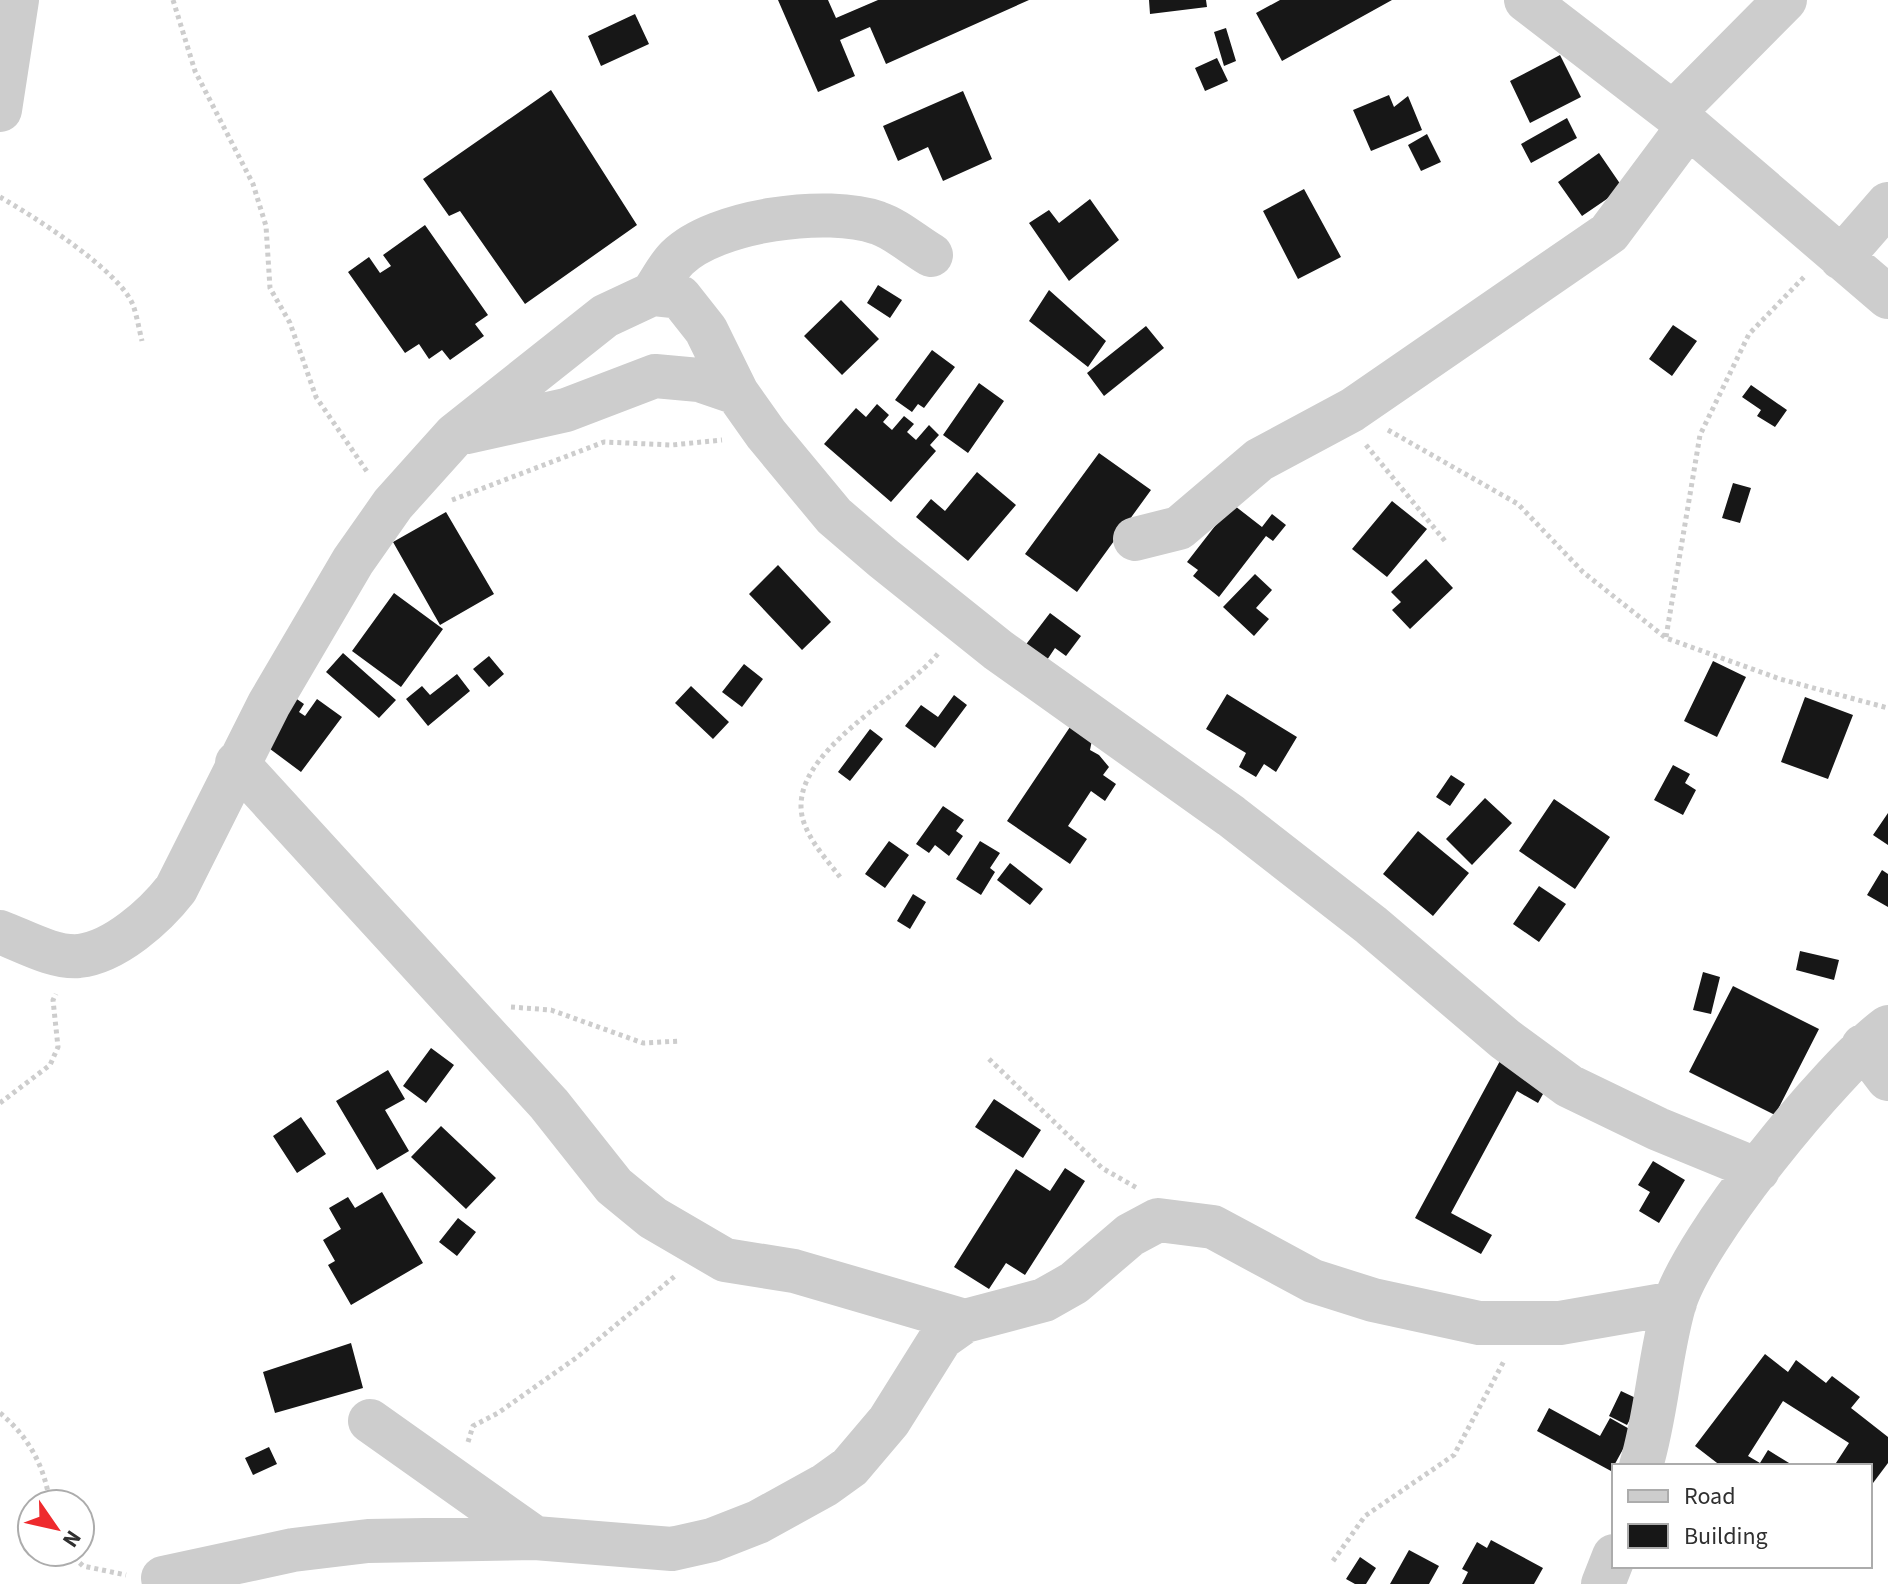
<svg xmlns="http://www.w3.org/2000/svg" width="1888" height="1584" viewBox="0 0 1888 1584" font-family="'Source Sans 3',sans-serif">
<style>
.building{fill:#171717}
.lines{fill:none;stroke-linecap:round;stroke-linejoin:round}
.path{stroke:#cdcdcd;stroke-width:5;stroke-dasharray:4 4;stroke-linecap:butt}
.minor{stroke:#cdcdcd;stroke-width:44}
</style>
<rect width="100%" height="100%" fill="#fff"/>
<path class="building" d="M 778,0 L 828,0 L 836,18 L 878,0 L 1029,0 L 886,64 L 870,27 L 840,40 L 855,76 L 818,92 Z
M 1149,0 L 1206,0 L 1207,7 L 1150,14 Z
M 1280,0 L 1392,0 L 1282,61 L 1256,13 Z
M 635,14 L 649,44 L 601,66 L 588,36 Z
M 1226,28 L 1236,61 L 1224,66 L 1214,32 Z
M 1560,55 L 1581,97 L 1530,123 L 1510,81 Z
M 1217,58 L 1228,81 L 1205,91 L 1195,68 Z
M 551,90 L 637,225 L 525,304 L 460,211 L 449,216 L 423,179 Z
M 963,91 L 992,159 L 943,181 L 928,147 L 898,161 L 883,126 Z
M 1389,95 L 1394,107 L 1408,96 L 1422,130 L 1371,151 L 1353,110 Z
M 1567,118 L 1577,138 L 1531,163 L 1521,144 Z
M 1427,134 L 1441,162 L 1421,171 L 1408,145 Z
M 1599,153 L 1623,188 L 1582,216 L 1558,182 Z
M 1304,189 L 1341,257 L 1298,279 L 1263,211 Z
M 1090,199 L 1119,240 L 1069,281 L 1029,223 L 1049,210 L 1059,223 Z
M 425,225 L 488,315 L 475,324 L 484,336 L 450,360 L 442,350 L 429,359 L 419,344 L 405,353 L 348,272 L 369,257 L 380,273 L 391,266 L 383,255 Z
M 878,285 L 902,300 L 890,318 L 867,303 Z
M 1049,290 L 1106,341 L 1088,367 L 1029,321 Z
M 841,300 L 879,339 L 842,375 L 804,336 Z
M 1673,325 L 1697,341 L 1672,376 L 1649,359 Z
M 1146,326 L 1164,348 L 1104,396 L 1087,373 Z
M 932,350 L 955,367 L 924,408 L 918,404 L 912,412 L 895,400 Z
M 979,383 L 1004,401 L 968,453 L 943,435 Z
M 1751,385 L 1787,410 L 1775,427 L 1757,416 L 1761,410 L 1742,397 Z
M 877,404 L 889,415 L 883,422 L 892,430 L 904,416 L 914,424 L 907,432 L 916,440 L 929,425 L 939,435 L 930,445 L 936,451 L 891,502 L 824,444 L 856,408 L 866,417 Z
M 1099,453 L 1151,490 L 1077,592 L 1025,554 Z
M 977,472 L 1016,505 L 968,561 L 916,517 L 931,499 L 945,511 Z
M 1733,483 L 1751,488 L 1740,523 L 1722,518 Z
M 1226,499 L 1262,527 L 1272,514 L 1286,525 L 1273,541 L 1266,536 L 1219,597 L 1193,576 L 1198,570 L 1187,562 L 1222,517 Z
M 1392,501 L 1427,529 L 1387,577 L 1352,549 Z
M 446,512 L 494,594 L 440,625 L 393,542 Z
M 1426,559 L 1453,588 L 1410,629 L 1392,610 L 1401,602 L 1391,592 Z
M 778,565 L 831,622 L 802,650 L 749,594 Z
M 1255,574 L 1272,590 L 1256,608 L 1269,619 L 1254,636 L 1223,607 Z
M 394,593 L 443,629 L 401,687 L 352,651 Z
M 1050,613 L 1081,636 L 1066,656 L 1055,648 L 1045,663 L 1024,647 Z
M 343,653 L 396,700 L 379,718 L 326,672 Z
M 489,656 L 504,674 L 489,687 L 473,669 Z
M 1713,661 L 1746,677 L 1717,737 L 1684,721 Z
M 744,664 L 763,679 L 742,707 L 722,692 Z
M 457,674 L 470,691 L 428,726 L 406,699 L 422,686 L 430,695 Z
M 691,686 L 729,722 L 713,739 L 675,703 Z
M 1227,694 L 1297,737 L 1276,772 L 1264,764 L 1256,777 L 1239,767 L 1246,753 L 1206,729 Z
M 291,695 L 304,704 L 299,712 L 305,716 L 317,699 L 342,717 L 301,772 L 258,740 Z
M 954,695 L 967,705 L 935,748 L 905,726 L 921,705 L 938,717 Z
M 1805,697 L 1853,715 L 1828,779 L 1781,762 Z
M 1076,718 L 1094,730 L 1090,750 L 1099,755 L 1109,767 L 1103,775 L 1116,784 L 1105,801 L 1091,791 L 1068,826 L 1087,839 L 1070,864 L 1007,821 Z
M 870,729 L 883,739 L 850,781 L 838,772 Z
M 1673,765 L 1690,774 L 1685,783 L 1696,790 L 1683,815 L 1654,800 Z
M 1451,775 L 1465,784 L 1450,806 L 1436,797 Z
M 1485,798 L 1512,823 L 1472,865 L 1446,839 Z
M 1554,799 L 1610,837 L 1575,889 L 1519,851 Z
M 943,806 L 964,820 L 956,831 L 963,836 L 949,856 L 935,845 L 929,853 L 916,844 Z
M 1888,813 L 1888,845 L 1873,835 Z
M 1418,831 L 1469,873 L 1433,916 L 1383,874 Z
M 889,841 L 909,855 L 885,888 L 865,874 Z
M 980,841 L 1000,853 L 990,868 L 995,872 L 981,895 L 956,879 Z
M 1010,863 L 1043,889 L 1030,905 L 997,880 Z
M 1882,870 L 1888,874 L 1888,907 L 1867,895 Z
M 1539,886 L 1566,904 L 1539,942 L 1513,924 Z
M 913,894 L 926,902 L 910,929 L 897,921 Z
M 1800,951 L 1839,960 L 1834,980 L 1796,970 Z
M 1703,972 L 1720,977 L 1711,1014 L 1693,1010 Z
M 1733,986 L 1819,1029 L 1775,1115 L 1689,1072 Z
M 431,1048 L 454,1065 L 426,1103 L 403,1086 Z
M 1501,1059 L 1548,1085 L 1538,1103 L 1517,1091 L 1451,1213 L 1492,1235 L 1481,1254 L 1415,1218 Z
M 388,1070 L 405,1099 L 385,1110 L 409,1151 L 377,1170 L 336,1101 Z
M 994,1099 L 1041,1130 L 1023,1158 L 975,1127 Z
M 301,1117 L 326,1154 L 297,1173 L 273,1136 Z
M 441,1126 L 496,1178 L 466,1209 L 411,1157 Z
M 1653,1161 L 1685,1180 L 1659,1223 L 1639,1211 L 1650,1192 L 1638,1185 Z
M 1065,1168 L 1085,1181 L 1025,1275 L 1006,1263 L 989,1289 L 954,1267 L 1016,1169 L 1050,1191 Z
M 382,1192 L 423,1263 L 351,1305 L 328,1265 L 335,1261 L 323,1240 L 341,1229 L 329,1208 L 348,1197 L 355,1208 Z
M 458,1218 L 476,1232 L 457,1256 L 439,1242 Z
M 351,1343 L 363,1388 L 275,1413 L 263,1372 Z
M 1765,1354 L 1788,1372 L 1796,1360 L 1826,1383 L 1832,1376 L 1860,1397 L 1851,1408 L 1888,1437 L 1888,1463 L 1870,1487 L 1870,1466 L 1834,1466 L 1849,1443 L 1783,1401 L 1748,1456 L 1760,1463 L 1768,1450 L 1794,1466 L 1721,1466 L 1695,1446 Z
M 1621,1391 L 1640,1400 L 1627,1425 L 1609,1416 Z
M 1549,1408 L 1600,1436 L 1610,1418 L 1633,1431 L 1611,1471 L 1537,1431 Z
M 269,1447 L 277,1464 L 253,1475 L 245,1458 Z
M 1491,1540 L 1543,1568 L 1534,1584 L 1462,1584 L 1468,1572 L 1462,1569 L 1477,1542 L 1487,1548 Z
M 1409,1550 L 1439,1566 L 1429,1584 L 1390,1584 Z
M 1360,1557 L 1376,1568 L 1366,1584 L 1355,1584 L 1346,1579 Z"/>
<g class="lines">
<path class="path" d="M 173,0 L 195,71 L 253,184 L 266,226 L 270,288 L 290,323 L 316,397 L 368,473
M 0,197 C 33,216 119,270 133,305 C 137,316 139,329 142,341
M 1388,430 L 1518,504 L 1583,572 L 1666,638 L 1780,679 L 1888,708
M 1366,445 L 1445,541
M 452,500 L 604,442 L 672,445 L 722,440
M 1666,637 L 1700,435 L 1749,334 L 1805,276
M 840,877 C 827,860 810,842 803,820 C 784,753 906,696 940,651
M 511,1007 L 551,1010 L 643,1043 L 681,1041
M 989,1059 L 1102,1168 L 1137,1188
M 0,1103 L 50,1065 L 58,1047 L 53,1000 L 56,994
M 0,1413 C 29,1437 45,1467 50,1504
M 468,1442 L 473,1426 L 498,1413 L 576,1358 L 675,1276
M 68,1552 L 83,1566 L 126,1575
M 1333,1561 L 1365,1516 L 1454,1455 L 1504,1361"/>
<path class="minor" d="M 1526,0 L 1673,113 L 1888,297
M 0,110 L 17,0
M 1673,113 L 1785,0
M 1841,258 L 1888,204
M 652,294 C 660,283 667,268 677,258 C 715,220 828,205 878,223 C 896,229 914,245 931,255
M 467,432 L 566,410 L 655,376 L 699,380 L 737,393
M 1135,539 L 1179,528 L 1259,460 L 1352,410 L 1609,233 L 1688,127
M 237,763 L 549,1104 L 614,1186 L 653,1218 L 725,1260 L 794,1271 L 965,1321
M 0,932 C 24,941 53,958 79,956 C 115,952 155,916 176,889 L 269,704 L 353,561 L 393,504 L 455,435 L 605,316 L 652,294 L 680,297 L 706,330 L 737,393 L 766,434 L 834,516 L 883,558 L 998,650 L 1231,816 L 1371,925 L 1505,1039 L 1569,1086 L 1658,1129 L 1758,1170
M 1863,1046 L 1888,1079
M 370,1421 L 535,1538
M 1641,1466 C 1657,1413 1659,1358 1674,1305 C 1693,1239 1832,1068 1888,1027
M 163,1578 L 293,1550 L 368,1541 L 535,1538 L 672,1549 L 712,1540 L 758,1522 L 825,1485 L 850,1467 L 889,1421 L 941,1338 L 965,1321 L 1044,1300 L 1074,1283 L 1130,1235 L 1158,1220 L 1213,1227 L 1313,1281 L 1373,1300 L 1479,1323 L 1560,1323 L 1675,1303
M 1603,1584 L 1614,1556"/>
</g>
<rect x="1612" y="1464" width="260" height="104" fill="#ffffff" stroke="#acacac" stroke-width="2"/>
<rect x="1628" y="1490" width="40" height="12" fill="#cdcdcd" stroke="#acacac" stroke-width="2"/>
<text x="1684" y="1504" font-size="24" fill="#303030">Road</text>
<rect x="1628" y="1524" width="40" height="24" fill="#171717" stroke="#acacac" stroke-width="2"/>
<text x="1684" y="1544" font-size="24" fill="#303030">Building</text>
<g transform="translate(56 1528) rotate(124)"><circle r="38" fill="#ffffff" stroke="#acacac" stroke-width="2"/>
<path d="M0-6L14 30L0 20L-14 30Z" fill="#ee2a2d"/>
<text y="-12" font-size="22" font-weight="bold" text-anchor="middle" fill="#303030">N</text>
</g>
</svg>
